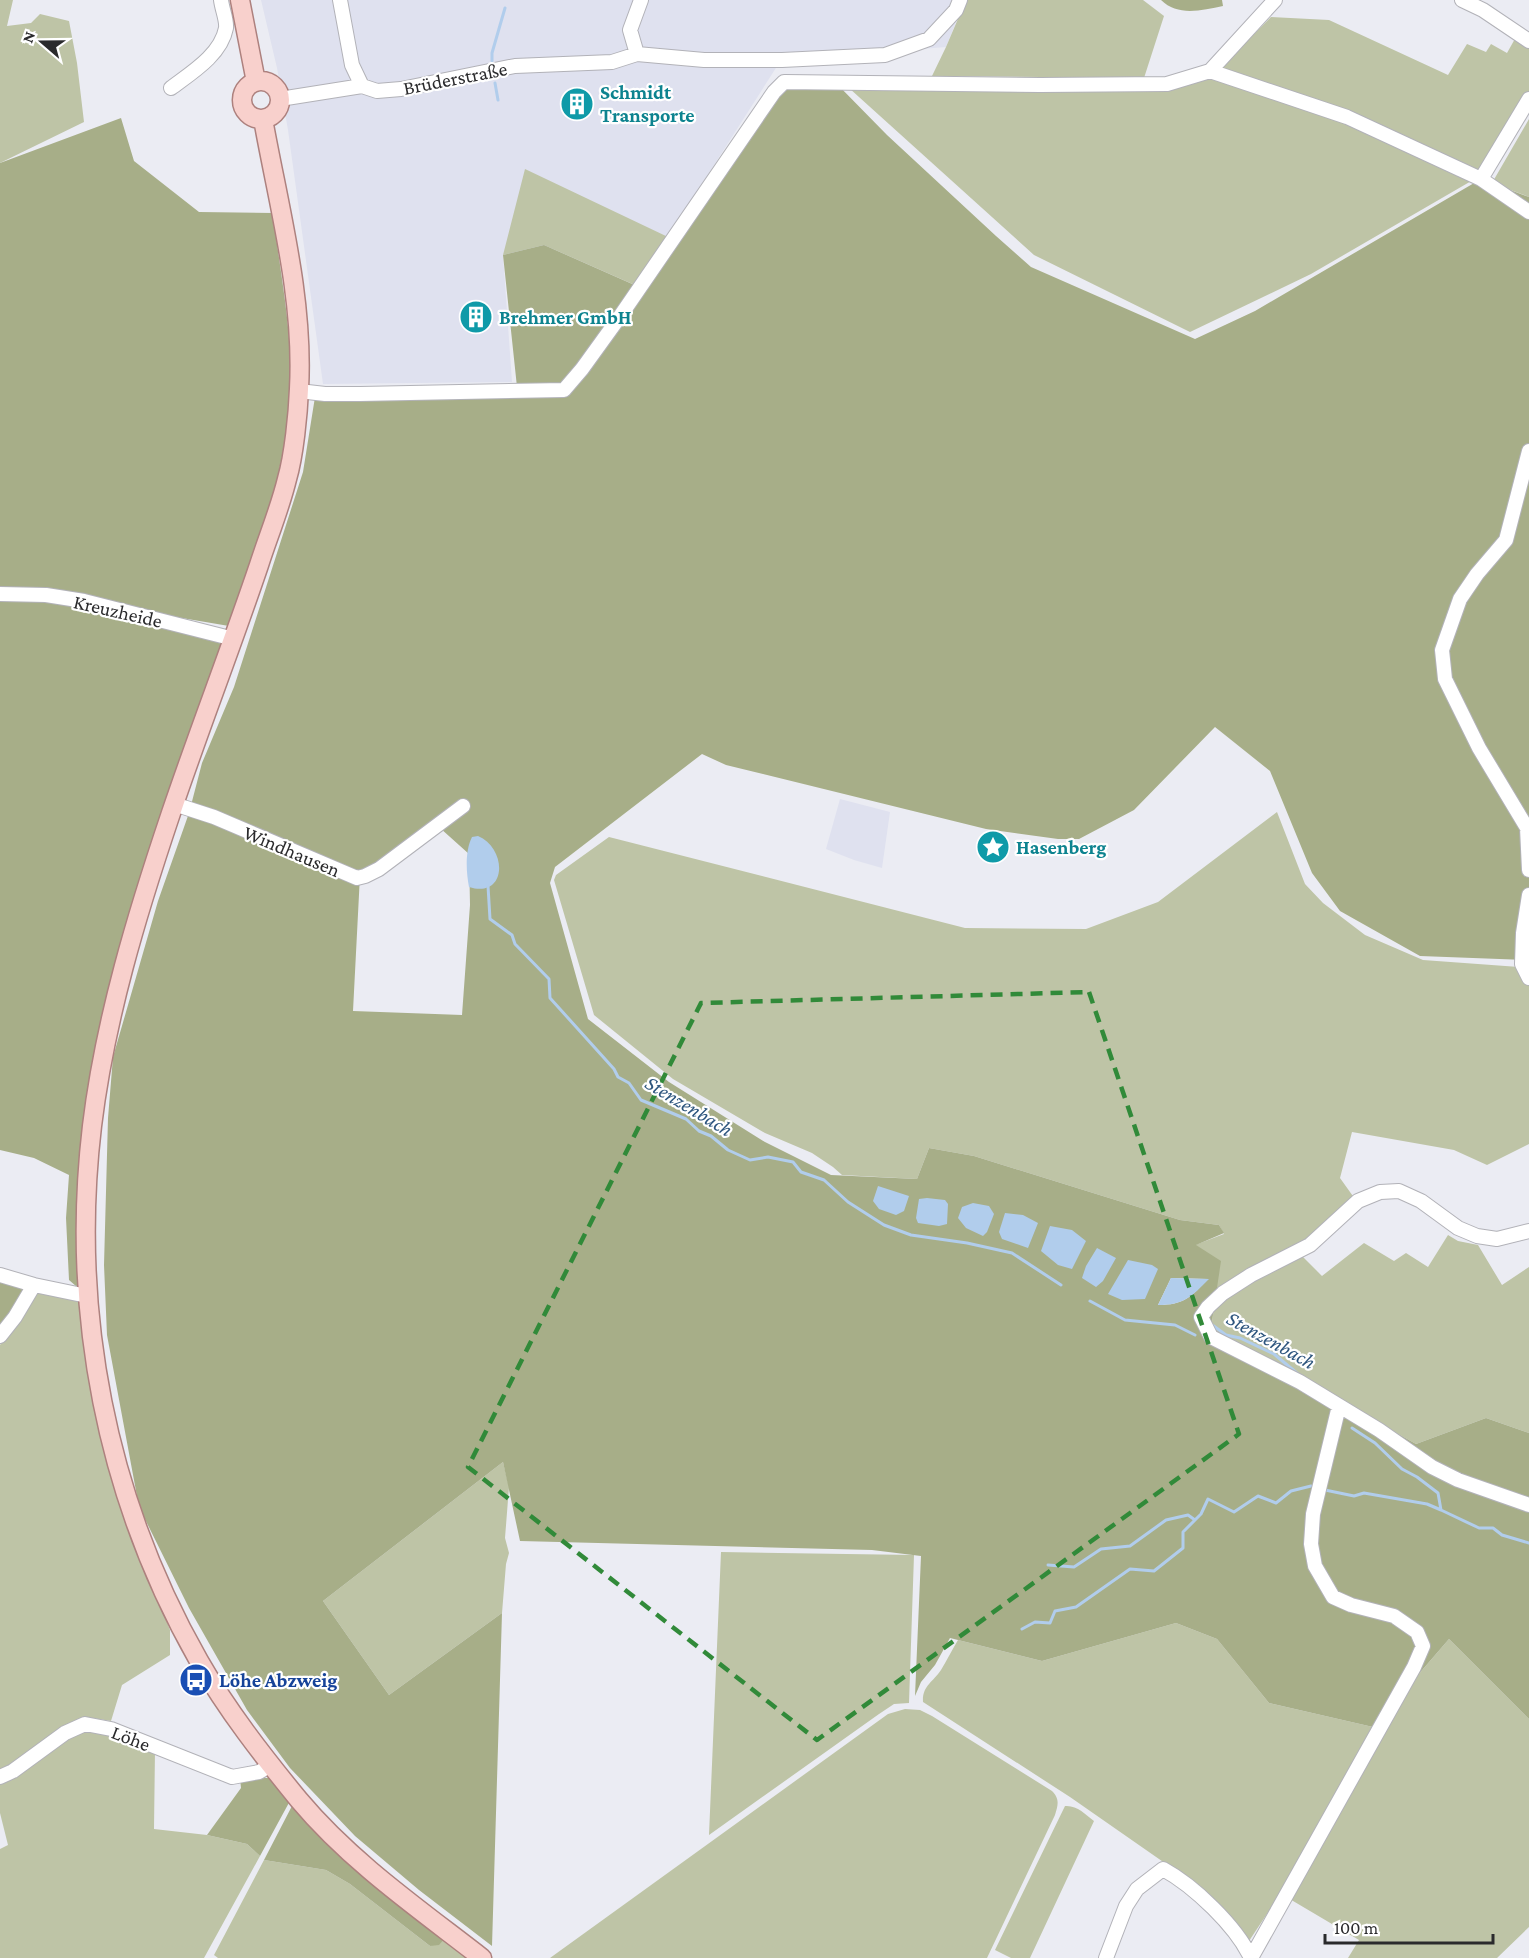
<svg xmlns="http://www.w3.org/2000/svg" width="1529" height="1958" viewBox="0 0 1529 1958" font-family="'Crimson Pro',serif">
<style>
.built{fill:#dfe1ef}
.green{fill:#bec4a6}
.forest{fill:#a7ae88;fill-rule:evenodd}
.water{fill:#b1cdec}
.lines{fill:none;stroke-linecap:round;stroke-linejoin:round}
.stream{stroke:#b1cdec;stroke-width:3}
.minor-casing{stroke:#b2b2b8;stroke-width:16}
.major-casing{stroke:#ad817e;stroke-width:21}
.minor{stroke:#fff;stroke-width:14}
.major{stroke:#f8d0cc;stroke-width:18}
.marked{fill:none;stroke:#318a39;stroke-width:4.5;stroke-dasharray:12 8;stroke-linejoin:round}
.labels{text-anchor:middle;stroke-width:4.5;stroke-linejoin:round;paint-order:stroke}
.street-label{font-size:20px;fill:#2a2a2c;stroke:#fff}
.culture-label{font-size:20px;font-weight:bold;fill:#0d838f;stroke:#fff;text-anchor:start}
.transit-label{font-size:20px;font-weight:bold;fill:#164399;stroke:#fff;text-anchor:start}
.water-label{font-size:21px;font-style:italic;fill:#2d557e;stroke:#fff}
</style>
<rect width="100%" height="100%" fill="#ebecf3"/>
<path class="built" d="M 261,0 L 965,0 L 946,47 L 781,60 L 668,237 L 503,255 L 512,382 L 323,384 L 288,130 L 277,68 Z
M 840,799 L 890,812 L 882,868 L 854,860 L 826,849 Z"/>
<path class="green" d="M 0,0 L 13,0 L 7,26 L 31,23 L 40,14 L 69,21 L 77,63 L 84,122 L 0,163 Z
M 966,0 L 1143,0 L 1164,16 L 1144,78 L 932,76 L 946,47 Z
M 1271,17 L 1329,20 L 1448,75 L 1467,44 L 1486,52 L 1491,44 L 1507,53 L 1516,37 L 1529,47 L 1529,94 L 1479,173 L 1219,69 Z
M 1211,75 L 1348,121 L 1473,180 L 1311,274 L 1190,332 L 1034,255 L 849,88 L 1171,88 Z
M 1529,119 L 1529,197 L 1492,183 Z
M 525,169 L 668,237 L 637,286 L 544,245 L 503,255 Z
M 1277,812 L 1305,884 L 1323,903 L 1365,935 L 1423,960 L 1519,967 L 1529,985 L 1529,1144 L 1487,1165 L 1454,1150 L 1352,1132 L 1340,1178 L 1355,1199 L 1307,1243 L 1217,1294 L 1195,1245 L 1224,1234 L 1219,1225 L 1180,1220 L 974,1156 L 929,1148 L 917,1179 L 842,1175 L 833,1167 L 812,1153 L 765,1133 L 673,1079 L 594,1015 L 554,880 L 556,875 L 609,837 L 965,928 L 1086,929 L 1158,902 Z
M 1448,1235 L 1458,1241 L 1478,1245 L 1502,1285 L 1529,1267 L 1529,1433 L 1486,1418 L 1416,1444 L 1211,1328 L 1214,1308 L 1257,1279 L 1302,1256 L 1322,1276 L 1364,1243 L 1394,1261 L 1406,1253 L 1428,1267 Z
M 37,1293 L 80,1301 L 129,1525 L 170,1630 L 170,1655 L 122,1685 L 111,1721 L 92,1718 L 78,1720 L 5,1769 L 0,1770 L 0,1345 Z
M 503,1462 L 509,1487 L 505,1538 L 509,1553 L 506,1564 L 502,1613 L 389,1695 L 323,1601 Z
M 721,1552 L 914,1555 L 909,1703 L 894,1704 L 879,1714 L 709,1835 Z
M 1176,1623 L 1217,1639 L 1269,1703 L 1373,1727 L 1280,1894 L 1249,1941 L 1192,1882 L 1070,1797 L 923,1702 C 922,1686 933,1682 941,1670 C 947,1660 952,1650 958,1640 L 1042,1661 Z
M 1449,1639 L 1529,1719 L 1529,1927 L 1497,1958 L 1348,1958 L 1359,1940 L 1288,1898 L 1399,1697 Z
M 905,1709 L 920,1710 L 932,1716 L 1052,1791 C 1060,1799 1058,1805 1055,1815 L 987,1958 L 550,1958 L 888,1714 Z
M 86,1729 L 107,1733 L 155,1750 L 154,1829 L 207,1835 L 247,1844 L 260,1856 L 204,1958 L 0,1958 L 0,1849 L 8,1845 L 0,1813 L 0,1780 L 70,1735 Z
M 1065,1806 C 1077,1805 1085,1814 1094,1821 L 1030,1958 L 1011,1958 L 995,1950 Z
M 264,1860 L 326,1870 L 350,1884 L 430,1946 L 445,1938 L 472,1958 L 218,1958 L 214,1955 Z"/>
<path class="forest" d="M 1161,0 L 1222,0 L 1223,6 C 1202,10 1178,17 1161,0 Z
M 784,82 L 835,82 L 887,135 L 996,236 L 1031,267 L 1195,339 L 1255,311 L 1481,179 L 1529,197 L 1529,960 L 1420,956 L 1340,911 L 1312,873 L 1270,771 L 1215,727 L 1134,810 L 1079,839 L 1058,839 L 986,829 L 726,765 L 702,754 L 555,867 L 550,883 L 588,1019 L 669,1082 L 765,1142 L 831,1175 L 917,1179 L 929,1148 L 974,1156 L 1180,1220 L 1219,1225 L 1224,1233 L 1196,1245 L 1221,1261 L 1211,1328 L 1416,1444 L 1486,1418 L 1529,1433 L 1529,1719 L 1449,1639 L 1373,1727 L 1269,1703 L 1217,1639 L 1176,1623 L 1042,1661 L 950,1638 L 935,1665 L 921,1682 L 915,1696 L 921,1556 L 872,1550 L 520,1541 L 503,1462 L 323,1601 L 389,1695 L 502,1613 L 492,1946 L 419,1890 L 355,1836 L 290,1768 L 247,1710 L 189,1608 L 139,1507 L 107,1335 L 104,1265 L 108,1118 L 113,1057 L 158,901 L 189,813 L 202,763 L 234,687 L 303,472 L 315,397 L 517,387 L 503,255 L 544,245 L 639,287 ZM 440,828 L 469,854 L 470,905 L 462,1015 L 353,1011 L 360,875 ZM 1171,1278 L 1208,1279 C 1191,1297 1184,1305 1158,1305 Z
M 121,118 L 134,161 L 199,212 L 273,213 C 280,274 294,337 290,398 C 285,477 255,552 229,626 L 46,595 L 0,594 L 0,163 Z
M 0,600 L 49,601 L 87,608 L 226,642 L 97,1054 L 84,1293 L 69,1280 L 66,1218 L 69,1175 L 34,1158 L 0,1150 Z
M 0,1281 L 26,1289 L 0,1327 Z
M 240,1778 L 270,1778 L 291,1799 L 260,1856 L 247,1844 L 207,1835 L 241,1788 Z
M 293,1804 L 445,1938 L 439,1945 L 430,1946 L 350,1884 L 326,1870 L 264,1860 Z"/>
<path class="water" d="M 478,836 C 508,849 507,899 469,887 C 466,871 465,851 472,837 Z
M 878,1186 L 909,1196 L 904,1211 L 896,1215 L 879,1209 L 873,1201 Z
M 927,1198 L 945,1200 L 948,1204 L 947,1224 L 939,1226 L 918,1223 L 916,1218 L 919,1199 Z
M 973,1203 L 989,1206 L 994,1214 L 987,1232 L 983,1236 L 966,1228 L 958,1218 L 962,1207 Z
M 1005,1213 L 1023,1215 L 1038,1223 L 1028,1248 L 1002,1239 L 999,1232 Z
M 1050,1226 L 1072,1230 L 1086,1241 L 1072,1269 L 1058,1265 L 1041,1251 Z
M 1097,1248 L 1116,1258 L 1103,1281 L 1096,1287 L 1082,1278 L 1086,1266 Z
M 1128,1260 L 1152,1265 L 1158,1269 L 1145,1299 L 1122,1300 L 1108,1294 Z
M 1171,1278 L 1209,1279 C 1191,1297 1184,1305 1158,1305 Z"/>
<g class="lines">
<path class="stream" d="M 492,61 L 492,53 L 505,8
M 495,83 L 498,100
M 488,886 L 490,919 L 512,935 L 515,944 L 549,979 L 550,998 L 614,1069 L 618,1077 L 629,1083 L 641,1100 L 686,1119 L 699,1131 L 711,1136 L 728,1150 L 750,1160 L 768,1157 L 793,1162 L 801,1172 L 824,1180 L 848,1202 L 884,1225 L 911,1235 L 967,1243 L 1012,1253 L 1061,1285
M 1090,1301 L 1125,1320 L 1175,1325 L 1195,1335
M 1211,1324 L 1226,1335 L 1240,1338 L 1274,1354 L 1298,1374
M 1352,1428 L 1375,1443 L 1402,1469 L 1417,1477 L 1438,1493 L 1441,1510 L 1479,1528 L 1493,1528 L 1502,1535 L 1529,1543
M 1325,1490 L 1354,1496 L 1364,1493 L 1427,1504 L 1441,1510
M 1048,1565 L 1074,1567 L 1101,1549 L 1130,1546 L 1166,1520 L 1188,1515 L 1195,1520
M 1022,1629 L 1035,1622 L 1050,1623 L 1055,1611 L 1076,1607 L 1130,1569 L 1154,1571 L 1183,1548 L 1183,1532 L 1201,1514 L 1208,1499 L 1234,1512 L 1258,1496 L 1276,1503 L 1291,1491 L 1311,1486"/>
<g class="minor-casing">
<path id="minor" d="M 340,0 L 352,65 L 362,86 L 377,91 L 401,89 L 515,66 L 612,62 L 637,54 L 630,30 L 641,0
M 1462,0 L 1483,10 L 1529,41
M 637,54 L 704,60 L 782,60 L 885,55 L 929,39 L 956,10 L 960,0
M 1210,71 L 1347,117 L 1481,179 L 1529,212
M 171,88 C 191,73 221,55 226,28 C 227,20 222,9 221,0
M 280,99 L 362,86
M 1481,179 L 1529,99
M 299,391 L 325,394 L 360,394 L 564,390 L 582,369 L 621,315 L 774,92 L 784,82 L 1040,85 L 1167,84 L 1210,71 L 1275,0
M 1529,451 L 1506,540 L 1477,574 L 1460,599 L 1442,650 L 1445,679 L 1479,748 L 1527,828 L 1529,870
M 0,594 L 46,595 L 84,601 L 234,639
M 174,804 L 214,817 L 357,878 L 365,876 L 379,869 L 463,806
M 1529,895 L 1523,933 L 1522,964 L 1529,978
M 1529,1231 L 1497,1239 L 1477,1236 L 1458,1228 L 1421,1201 L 1399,1191 L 1380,1192 L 1358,1201 L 1310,1245 L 1251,1275 L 1223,1293 L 1208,1307 L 1201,1317 L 1211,1337 L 1300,1382 L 1379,1430 L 1432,1467 L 1458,1480 L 1529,1505
M 0,1275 L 34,1285 L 87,1296
M 0,1336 L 15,1317 L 34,1285
M 0,1777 L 13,1771 L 65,1733 L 85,1724 L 111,1729 L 232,1777 L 259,1772 L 271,1765
M 1106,1958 L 1126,1906 L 1137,1889 L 1163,1869 C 1194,1886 1236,1926 1251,1958
M 1251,1958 L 1414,1667 L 1423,1646 L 1417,1632 L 1394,1616 L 1351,1605 L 1333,1597 L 1315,1566 L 1311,1544 L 1313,1514 L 1339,1406"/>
</g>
<g class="major-casing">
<path id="major" d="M 240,0 L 256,82
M242 100a19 19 0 1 1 38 0a19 19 0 1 1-38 0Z
M 263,119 C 279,208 304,298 299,389 C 298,414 294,455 287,479 C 280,508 268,537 259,565 C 231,648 199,730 171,813 C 137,914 105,1019 92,1126 C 70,1311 106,1498 199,1661 C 227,1710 263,1756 299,1800 C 351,1862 419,1909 482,1958"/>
</g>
<use href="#minor" class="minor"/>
<use href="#major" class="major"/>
</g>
<path class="marked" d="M 1089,992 L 1239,1434 L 817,1740 L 468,1467 L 701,1003 Z"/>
<defs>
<g id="building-disc" transform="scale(1.725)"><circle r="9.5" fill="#0f9aa8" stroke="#fff"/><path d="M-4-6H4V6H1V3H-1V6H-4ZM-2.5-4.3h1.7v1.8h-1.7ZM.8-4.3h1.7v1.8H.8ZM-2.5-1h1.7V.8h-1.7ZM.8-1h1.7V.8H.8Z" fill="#fff"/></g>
<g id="sight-disc" transform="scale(1.725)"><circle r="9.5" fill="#0f9aa8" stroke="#fff"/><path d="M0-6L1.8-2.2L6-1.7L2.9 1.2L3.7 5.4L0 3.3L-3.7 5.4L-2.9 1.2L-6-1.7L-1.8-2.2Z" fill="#fff"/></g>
<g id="bus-disc" transform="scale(1.725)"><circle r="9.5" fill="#1a4fb4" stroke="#fff"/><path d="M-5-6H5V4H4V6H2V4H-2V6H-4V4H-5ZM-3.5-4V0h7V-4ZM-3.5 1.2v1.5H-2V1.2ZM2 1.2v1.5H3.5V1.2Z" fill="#fff"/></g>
</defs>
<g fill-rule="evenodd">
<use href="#building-disc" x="577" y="104"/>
<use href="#building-disc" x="476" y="317"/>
<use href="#sight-disc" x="993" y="847"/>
<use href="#bus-disc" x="196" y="1680"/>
</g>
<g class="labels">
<g class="street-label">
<text transform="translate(455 78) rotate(-11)" y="7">Brüderstraße</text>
<text transform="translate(118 611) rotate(13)" y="7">Kreuzheide</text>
<text transform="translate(292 851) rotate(23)" y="7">Windhausen</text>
<text transform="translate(131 1738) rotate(21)" y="7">Löhe</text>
</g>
<g class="culture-label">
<text x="600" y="99">Schmidt<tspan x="600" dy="23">Transporte</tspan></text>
<text x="499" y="324">Brehmer GmbH</text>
<text x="1016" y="854">Hasenberg</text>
</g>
<g class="transit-label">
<text x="219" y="1687">Löhe Abzweig</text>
</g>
<g class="water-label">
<text transform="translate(689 1106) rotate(31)" y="7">Stenzenbach</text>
<text transform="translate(1271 1340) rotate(29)" y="7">Stenzenbach</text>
</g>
</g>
<g transform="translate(42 42) rotate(290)" stroke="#ffffff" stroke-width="4.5" paint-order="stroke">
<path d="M0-4.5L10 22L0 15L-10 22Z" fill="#2a2a2c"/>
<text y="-9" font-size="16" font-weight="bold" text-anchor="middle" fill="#2a2a2c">N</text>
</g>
<path d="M1325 1934v9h168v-9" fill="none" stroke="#2a2a2c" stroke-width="3"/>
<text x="1334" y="1934" font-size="18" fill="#2a2a2c" stroke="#ffffff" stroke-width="4.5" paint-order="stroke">100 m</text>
</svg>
